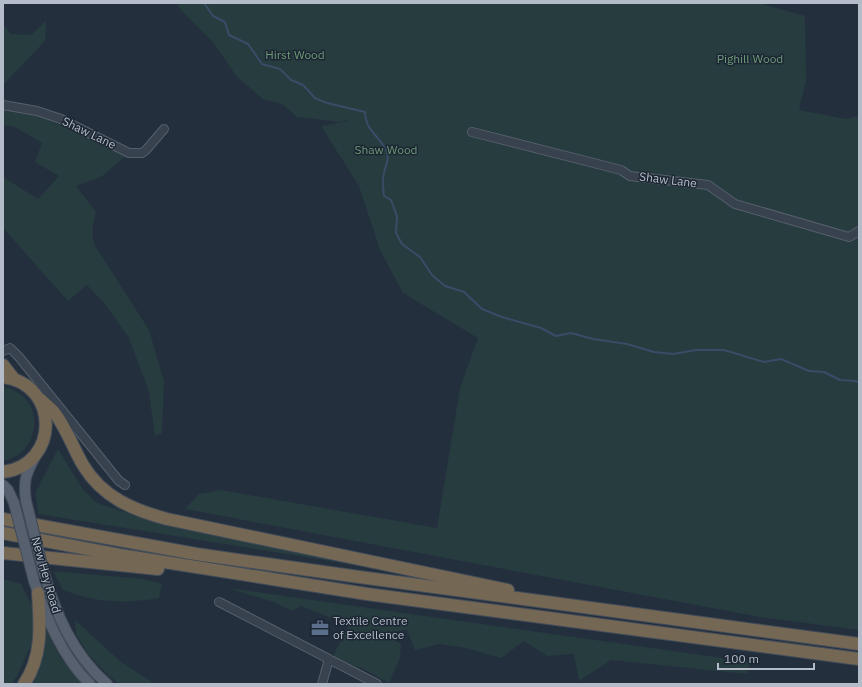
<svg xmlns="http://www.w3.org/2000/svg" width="862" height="687" viewBox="0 0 862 687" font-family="'IBM Plex Sans',sans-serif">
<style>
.green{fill:#263c3f}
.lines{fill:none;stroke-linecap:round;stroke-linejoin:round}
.stream{stroke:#394c67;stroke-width:2}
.minor-casing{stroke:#565f6c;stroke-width:10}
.major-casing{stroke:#414a57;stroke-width:12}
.highway-casing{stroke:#434c59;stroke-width:14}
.minor{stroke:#38414e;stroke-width:8}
.major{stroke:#56606e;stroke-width:10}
.highway{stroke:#746855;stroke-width:12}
.major-bridge-casing{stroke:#414a57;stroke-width:12;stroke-linecap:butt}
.major-bridge{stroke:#56606e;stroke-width:10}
.labels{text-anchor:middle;stroke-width:3;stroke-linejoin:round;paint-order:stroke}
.park-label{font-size:12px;fill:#6b9a76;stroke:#1d2633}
.street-label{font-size:12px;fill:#b4bcc9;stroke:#1d2633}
.poi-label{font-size:12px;fill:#b4bcc9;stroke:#1d2633;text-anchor:start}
</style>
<rect width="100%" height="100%" fill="#242f3e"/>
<path class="green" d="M 177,3 L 758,3 L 805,16 L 806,80 L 799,110 L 846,119 L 859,116 L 859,630 L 760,617 L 185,509 L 199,494 L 221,490 L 437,528 L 460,388 L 478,338 L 403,293 L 380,250 L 359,186 L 321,126 L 348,121 L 346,120 L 341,122 L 297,117 L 284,105 L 263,99 L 237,77 L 212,41 L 181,10 Z
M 46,21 L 45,41 L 3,85 L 3,24 L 11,34 L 31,35 Z
M 3,108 C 46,114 87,137 126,156 L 101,177 L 76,186 L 96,212 C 93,224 90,235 96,247 L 149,330 L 164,381 L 162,433 L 155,436 L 149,392 L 129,338 L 105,304 L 87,285 L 68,301 L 3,228 L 3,177 L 38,199 L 59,176 L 35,162 L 42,143 L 15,127 L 3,125 Z
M 3,386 C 11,389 19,392 25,398 C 45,420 31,457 3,461 Z
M 58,449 L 82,488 L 97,503 L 145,519 L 355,565 L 38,514 L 36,492 Z
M 53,571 L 143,579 L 162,584 L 159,598 C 125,604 96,603 63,590 Z
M 3,579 L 21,584 L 34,610 L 32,643 L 17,676 L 11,684 L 3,684 Z
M 227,588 L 751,662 L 747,674 L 611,660 L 579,681 L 574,654 L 547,656 L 524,641 L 501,658 L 466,648 L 440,644 L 415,650 L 407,630 L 383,633 L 401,644 L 400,658 L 389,683 L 360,667 L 358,668 L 333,656 L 349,625 L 301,606 L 292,611 L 274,602 Z
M 75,620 L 121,662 L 155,684 L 120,684 L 110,677 L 89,655 L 76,634 Z
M 45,628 L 60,657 L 83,684 L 31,684 L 41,659 Z"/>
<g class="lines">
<path class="stream" d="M 204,3 L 213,16 L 225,22 L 229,35 L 248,44 L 262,64 L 280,69 L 291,80 L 303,85 L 315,98 L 327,103 L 365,112 C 366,133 380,135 387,152 C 390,158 385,167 384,173 C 382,181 383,188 384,196 L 391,200 L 397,216 L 396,233 L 402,244 L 420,257 L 432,275 L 445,286 L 464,292 L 482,309 L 502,317 L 541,328 L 556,336 L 571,333 L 593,339 L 627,344 L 654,352 L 673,354 L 696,350 L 724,350 L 764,362 L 781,359 L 809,371 L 824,372 L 840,380 L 856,381 L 859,383"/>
<g class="minor-casing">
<path id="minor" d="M 3,105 L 37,111 L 61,119 L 129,153 L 142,153 L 146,150 L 164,129
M 472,132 L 621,170 L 630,176 L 708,185 L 735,204 L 849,237 L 859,231
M 3,351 L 10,348 L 19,357 L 119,481 L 125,485
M 219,602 L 377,684
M 322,684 L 329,659"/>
</g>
<g class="major-casing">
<path id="major" d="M 3,485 L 8,490 L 14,503
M 26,501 C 23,481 26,474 35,457
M 44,573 C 56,615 73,654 107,684
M 34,581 C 46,617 62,657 90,684"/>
</g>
<g class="highway-casing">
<path id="highway" d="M 3,365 L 14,379
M 3,377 C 60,384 60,465 3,472
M 40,399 C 44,403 49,407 53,411 C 64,423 74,450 83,465 C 102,497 133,510 167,519 L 508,590
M 3,519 L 196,554 L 352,576 L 859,644
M 3,533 L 120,555 L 367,594 L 859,659
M 3,553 L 158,569
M 24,684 C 43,656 40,625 38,593"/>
</g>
<use href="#minor" class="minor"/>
<use href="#major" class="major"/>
<use href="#highway" class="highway"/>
<g class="major-bridge-casing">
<path id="major-bridge" d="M 26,501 L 44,573
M 14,503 L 34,581"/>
</g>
<use href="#major-bridge" class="major-bridge"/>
</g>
<defs>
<g id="office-bare" transform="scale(1.38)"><path d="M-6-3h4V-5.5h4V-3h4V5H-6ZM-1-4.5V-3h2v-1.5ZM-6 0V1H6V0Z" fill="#5c6f8a" stroke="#1d2633" stroke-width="2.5" paint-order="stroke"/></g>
</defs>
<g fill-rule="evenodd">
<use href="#office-bare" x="320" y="628"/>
</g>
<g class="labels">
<g class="park-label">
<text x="295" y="59">Hirst Wood</text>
<text x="750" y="63">Pighill Wood</text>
<text x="386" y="154">Shaw Wood</text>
</g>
<g class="street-label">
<text transform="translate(89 133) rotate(26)" y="4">Shaw Lane</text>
<text transform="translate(668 180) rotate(7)" y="4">Shaw Lane</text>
<text transform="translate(46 575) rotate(74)" y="4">New Hey Road</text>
</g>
<g class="poi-label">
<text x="333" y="625">Textile Centre<tspan x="333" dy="14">of Excellence</tspan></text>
</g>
</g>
<rect width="862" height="687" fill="none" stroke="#b4bcc9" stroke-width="8"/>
<path d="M718 663v6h96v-6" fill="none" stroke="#b4bcc9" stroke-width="2"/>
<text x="724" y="663" font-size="12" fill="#b4bcc9" stroke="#1d2633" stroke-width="3" paint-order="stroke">100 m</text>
</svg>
